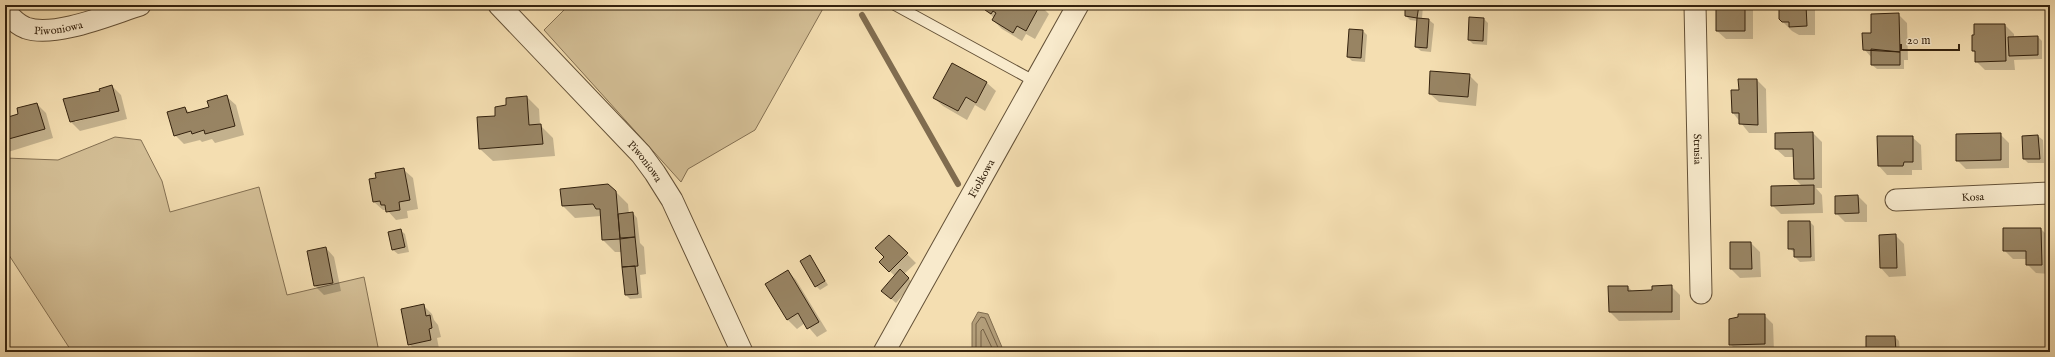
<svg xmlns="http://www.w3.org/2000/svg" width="2055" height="357" viewBox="0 0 2055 357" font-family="'IM FELL English',serif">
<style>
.green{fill:#d3be95;stroke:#847052}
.water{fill:#b39e7a;stroke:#806c4f}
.shadow{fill:#0003;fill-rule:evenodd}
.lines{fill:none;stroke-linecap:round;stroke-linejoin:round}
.shore{stroke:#746044;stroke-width:1}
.stream{stroke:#806c4f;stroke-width:6}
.building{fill:#988463;stroke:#34220e}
.service-casing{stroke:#645137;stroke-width:12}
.minor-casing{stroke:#645137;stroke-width:23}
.service{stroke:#f8eacc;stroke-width:10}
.minor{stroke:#f8eacc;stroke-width:21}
.labels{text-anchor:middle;stroke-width:3.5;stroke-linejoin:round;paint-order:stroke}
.street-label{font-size:11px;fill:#34220e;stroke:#f8eacc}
</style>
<rect width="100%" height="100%" fill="#f4deb1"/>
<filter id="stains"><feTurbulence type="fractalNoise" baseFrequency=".005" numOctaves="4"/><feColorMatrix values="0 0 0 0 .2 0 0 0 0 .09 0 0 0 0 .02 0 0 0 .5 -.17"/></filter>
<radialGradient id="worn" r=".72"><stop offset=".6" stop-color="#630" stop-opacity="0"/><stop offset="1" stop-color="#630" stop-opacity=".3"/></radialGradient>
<path class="green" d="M 569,5 L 825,5 L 755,130 L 688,169 L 681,182 L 544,30 Z
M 115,137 L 141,140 L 162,181 L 170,212 L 259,187 L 287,295 L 364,277 L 379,352 L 72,352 L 5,249 L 5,158 L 58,160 Z"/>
<path class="water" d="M 978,312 L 988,314 L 1004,352 L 972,352 L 972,323 Z"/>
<path class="shadow" d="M 960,5 L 971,5 L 968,10 Z
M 975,5 L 982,5 L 980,8 Z
M 989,5 L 1040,5 L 1049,14 L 1035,39 L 1026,34 L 1022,41 L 1002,29 L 993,20 L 994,18 L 986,10 Z
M 1406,5 L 1423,5 L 1422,19 L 1429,20 L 1434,24 L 1431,52 L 1421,51 L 1416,47 L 1418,21 L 1410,20 L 1406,16 Z
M 1452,5 L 1473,5 L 1473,10 L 1455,8 Z
M 1717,5 L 1753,5 L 1753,39 L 1726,39 L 1717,31 Z
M 1780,5 L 1815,5 L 1815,35 L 1799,35 L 1792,31 L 1780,19 Z
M 1898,14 L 1907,23 L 1908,60 L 1904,60 L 1904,69 L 1877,69 L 1872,65 L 1872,58 L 1864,49 L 1872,34 Z
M 1470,18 L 1484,19 L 1488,23 L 1487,45 L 1473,44 L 1469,40 Z
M 1975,25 L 2005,25 L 2014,34 L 2014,38 L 2038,37 L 2042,41 L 2042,59 L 2014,60 L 2015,70 L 1985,70 L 1976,61 L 1976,53 L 1973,51 Z
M 1363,31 L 1367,35 L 1365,62 L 1352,61 L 1348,57 Z
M 952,64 L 987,83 L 996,91 L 985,111 L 975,105 L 967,120 L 943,106 L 934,98 Z
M 1469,75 L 1478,84 L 1476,106 L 1439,102 L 1430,94 Z
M 1757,80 L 1766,89 L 1767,133 L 1749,133 L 1733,113 L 1740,91 Z
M 112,86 L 121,95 L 127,119 L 80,131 L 71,122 L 101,92 ZM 111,112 L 75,122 L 75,120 Z
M 227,97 L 236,105 L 244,135 L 215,143 L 212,139 L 202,142 L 200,140 L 184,144 L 175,135 L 185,108 L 190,113 L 210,107 Z
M 527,97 L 539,109 L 540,125 L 553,138 L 555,156 L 493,161 L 480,149 L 478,118 L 496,117 L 508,106 Z
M 37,104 L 46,113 L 53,138 L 5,153 L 5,118 L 20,115 Z
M 1813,133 L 1822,142 L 1822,188 L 1816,188 L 1822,195 L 1823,213 L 1781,214 L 1772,205 L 1802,186 L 1795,179 L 1795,157 L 1785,157 L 1776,149 Z
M 2000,134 L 2009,143 L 2009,168 L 1966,169 L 1957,160 Z
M 2023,136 L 2038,136 L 2043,140 L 2044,163 L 2028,163 L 2024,159 Z
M 1912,137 L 1921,145 L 1922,170 L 1912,170 L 1912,175 L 1887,175 L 1879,166 Z
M 404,170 L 413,178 L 418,209 L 407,211 L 408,218 L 396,220 L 387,210 L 383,210 L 374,202 L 377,179 Z
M 561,189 L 615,191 L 628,204 L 629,214 L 633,213 L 637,218 L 640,243 L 644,247 L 646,274 L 640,275 L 642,298 L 630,299 L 626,295 L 622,252 L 615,252 L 603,240 L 601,216 L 575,218 L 563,206 Z
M 1858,196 L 1867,205 L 1867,222 L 1845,222 L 1836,213 Z
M 1810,222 L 1814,226 L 1815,261 L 1800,262 L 1795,257 L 1795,253 L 1789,248 Z
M 2041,229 L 2050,238 L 2050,274 L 2036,273 L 2027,264 L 2027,259 L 2013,259 L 2004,250 Z
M 400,230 L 405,234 L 409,252 L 398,254 L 393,250 Z
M 889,236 L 916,263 L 904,274 L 913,283 L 896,303 L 887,295 L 895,276 L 880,262 L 885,257 Z
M 1896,236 L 1904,244 L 1906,276 L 1889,277 L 1881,268 Z
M 1731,243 L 1751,243 L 1760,252 L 1761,277 L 1740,278 L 1731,269 Z
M 326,248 L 334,257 L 341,291 L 324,295 L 315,286 Z
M 810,257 L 828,285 L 820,290 L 816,286 Z
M 788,271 L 796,280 L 827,331 L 817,337 L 805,323 L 797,329 L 788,320 L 766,284 Z
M 1671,286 L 1680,295 L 1680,320 L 1619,321 L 1610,312 L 1609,287 L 1628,287 L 1632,291 L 1653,291 Z
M 423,305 L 432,314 L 434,320 L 438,325 L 441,337 L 437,338 L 439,349 L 417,352 L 409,344 Z
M 1764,315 L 1773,324 L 1774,352 L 1738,352 L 1730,344 Z
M 1895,337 L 1899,341 L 1900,352 L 1867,352 Z"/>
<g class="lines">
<path class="shore" d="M 976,352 L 976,324 L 981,317 L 985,318 L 1000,352
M 981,352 L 981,331 L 983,329 L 994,352"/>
<path class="stream" d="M 862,15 L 958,184"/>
</g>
<path class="building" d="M 988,5 L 1040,5 L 1026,31 L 1017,26 L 1013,33 L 992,20 L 996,13 L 993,11 L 991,14 L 985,10 Z
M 1405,5 L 1419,5 L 1417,18 L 1405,16 Z
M 1716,5 L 1745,5 L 1745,31 L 1716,31 Z
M 1779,5 L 1806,5 L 1807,26 L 1789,27 L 1789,22 L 1782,22 L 1779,19 Z
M 1899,13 L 1900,52 L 1863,50 L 1862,33 L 1871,33 L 1871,14 Z
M 1469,17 L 1484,18 L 1483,41 L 1468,40 Z
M 1417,18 L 1429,19 L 1427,48 L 1415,47 Z
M 1974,24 L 2005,24 L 2006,61 L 1975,62 L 1975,51 L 1972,51 L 1972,35 L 1974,35 Z
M 1349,29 L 1363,30 L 1361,58 L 1347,57 Z
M 2038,36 L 2038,55 L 2009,56 L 2008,37 Z
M 1871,49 L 1900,52 L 1900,65 L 1871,65 Z
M 952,63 L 987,82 L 976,103 L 966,97 L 958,111 L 933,98 Z
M 1430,71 L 1470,74 L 1468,97 L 1429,94 Z
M 1738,79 L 1757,79 L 1758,125 L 1739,124 L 1739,113 L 1732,113 L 1731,90 L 1739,90 Z
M 112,85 L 119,111 L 70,122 L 63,99 L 100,91 L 99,89 Z
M 227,95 L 235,126 L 205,134 L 204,130 L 192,134 L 191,131 L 174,136 L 167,112 L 185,107 L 187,113 L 209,107 L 207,101 Z
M 527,96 L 529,125 L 541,124 L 543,144 L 479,149 L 477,117 L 495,116 L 495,107 L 506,105 L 506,98 Z
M 37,103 L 45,129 L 5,140 L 5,118 L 18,114 L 17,108 Z
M 1813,132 L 1814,179 L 1794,179 L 1793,149 L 1775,149 L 1775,133 Z
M 2001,133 L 2001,160 L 1956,161 L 1956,134 Z
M 2038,135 L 2040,159 L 2023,159 L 2022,136 Z
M 1877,136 L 1913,136 L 1913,162 L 1904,162 L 1903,166 L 1878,166 Z
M 404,168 L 410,200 L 399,202 L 400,210 L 386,212 L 385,205 L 381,205 L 380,201 L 373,202 L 369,179 L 376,178 L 375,173 Z
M 608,184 L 616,191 L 620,239 L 602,240 L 600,209 L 596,209 L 593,204 L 562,206 L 560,189 Z
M 1814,185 L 1814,204 L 1771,206 L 1771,186 Z
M 1858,195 L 1859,213 L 1835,214 L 1835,196 Z
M 633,212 L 635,237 L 620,238 L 618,214 Z
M 1788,221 L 1810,221 L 1811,257 L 1794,257 L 1794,249 L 1788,249 Z
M 2003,228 L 2041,228 L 2042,265 L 2026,265 L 2026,251 L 2003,251 Z
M 401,229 L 405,247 L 392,250 L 388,232 Z
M 1896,234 L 1897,268 L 1880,268 L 1879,235 Z
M 889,235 L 908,253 L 889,272 L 879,262 L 884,257 L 875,248 Z
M 635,237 L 638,266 L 622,267 L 620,239 Z
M 1730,242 L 1751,242 L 1752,269 L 1730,269 Z
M 326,247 L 333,283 L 314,286 L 307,251 Z
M 810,255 L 825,281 L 815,287 L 800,261 Z
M 635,266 L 638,294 L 625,295 L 622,267 Z
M 900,269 L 909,278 L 891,299 L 881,291 Z
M 788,270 L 819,322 L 807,329 L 798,313 L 787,320 L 765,284 Z
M 1672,285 L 1672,312 L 1609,312 L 1608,286 L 1628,286 L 1628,291 L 1652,290 L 1652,286 Z
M 424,304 L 426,316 L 430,315 L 432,328 L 429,329 L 431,340 L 408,345 L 401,309 Z
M 1738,314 L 1765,314 L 1765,344 L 1729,345 L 1729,319 L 1738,317 Z
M 1866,336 L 1895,336 L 1896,352 L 1866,352 Z"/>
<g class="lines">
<g class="service-casing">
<path id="service" d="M 895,5 L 1034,81"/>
</g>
<g class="minor-casing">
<g id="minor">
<path id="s1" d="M 499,5 L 641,154 L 655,173 L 672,200 L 742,352"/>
<path id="s2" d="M 1695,5 L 1701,293"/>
<path id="s3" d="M 5,11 C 11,18 18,25 26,28 C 55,38 111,14 140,5"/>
<path id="s4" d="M 1896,200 L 2050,193"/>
<path id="s5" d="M 884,352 L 1078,5"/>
</g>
</g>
<use href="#service" class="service"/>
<use href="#minor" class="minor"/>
</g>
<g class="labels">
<g class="street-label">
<text dy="4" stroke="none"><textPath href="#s3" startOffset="60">Piwoniowa</textPath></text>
<text dy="4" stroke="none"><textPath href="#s2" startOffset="144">Strusia</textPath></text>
<text dy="4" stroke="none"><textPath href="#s1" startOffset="214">Piwoniowa</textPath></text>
<text dy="4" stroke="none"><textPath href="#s5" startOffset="199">Fiołkowa</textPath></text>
<text dy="4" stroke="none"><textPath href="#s4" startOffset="77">Kosa</textPath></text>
</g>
</g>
<rect width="2055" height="357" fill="none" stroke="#f4deb1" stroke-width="20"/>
<rect x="6" y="6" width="2043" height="345" fill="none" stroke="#34220e" stroke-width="2"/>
<rect x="10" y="10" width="2035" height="337" fill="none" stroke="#34220e"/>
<path d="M1901 44v6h58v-6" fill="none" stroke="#34220e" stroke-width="2"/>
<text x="1907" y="44" font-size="12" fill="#34220e" stroke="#f8eacc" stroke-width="3" paint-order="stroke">20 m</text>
<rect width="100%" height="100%" filter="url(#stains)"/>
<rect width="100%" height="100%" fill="url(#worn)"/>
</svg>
